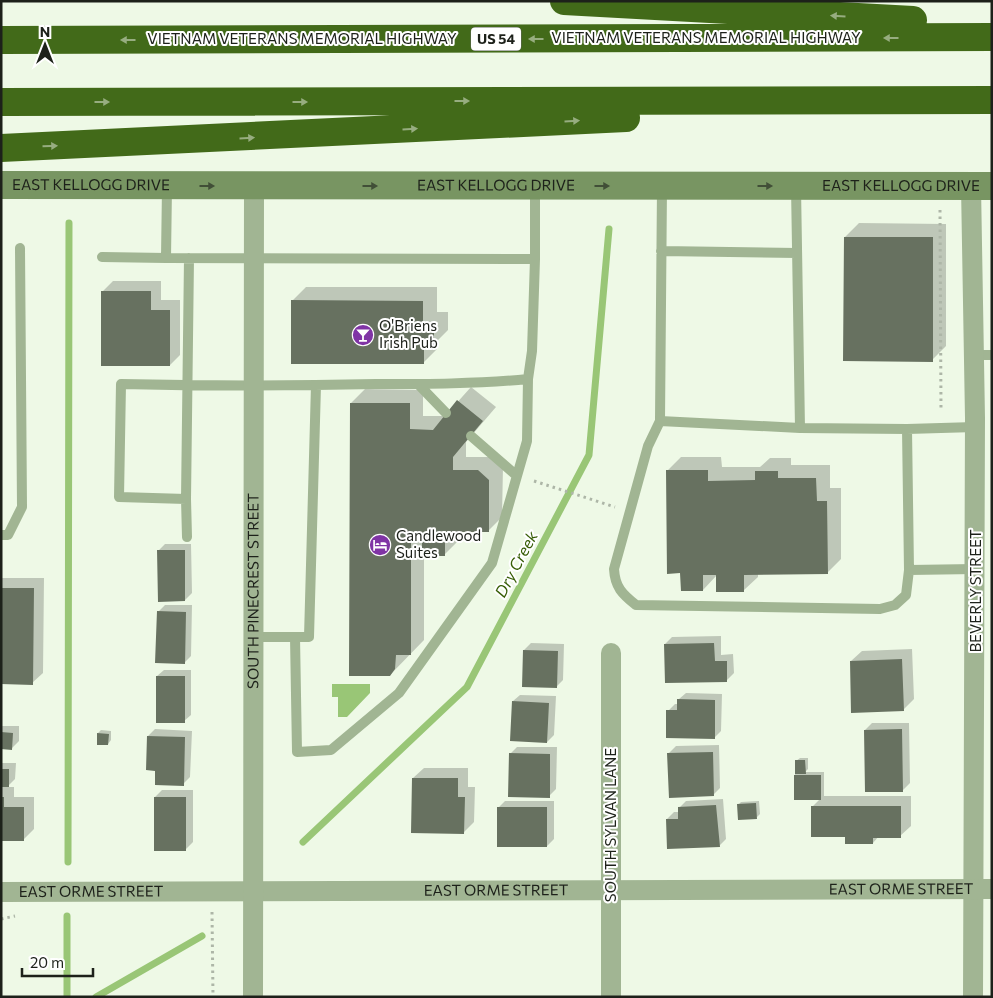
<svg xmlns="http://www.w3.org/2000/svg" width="993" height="998" viewBox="0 0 993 998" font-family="Commissioner,sans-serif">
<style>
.water{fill:#99c676}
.shadow{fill:#0003}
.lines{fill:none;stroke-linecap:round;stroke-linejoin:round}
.stream{stroke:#99c676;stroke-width:7}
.building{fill:#677160}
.path{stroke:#adb6a7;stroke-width:3;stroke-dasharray:2.5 4;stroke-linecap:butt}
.service{stroke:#a1b593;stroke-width:10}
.minor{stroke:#a1b593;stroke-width:20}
.secondary{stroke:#789562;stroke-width:28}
.motorway{stroke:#426a19;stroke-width:28}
.oneway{fill:#97ad80}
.oneway2{fill:#414f37}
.labels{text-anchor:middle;stroke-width:4;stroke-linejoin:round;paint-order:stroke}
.shield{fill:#fff;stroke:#61645f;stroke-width:1}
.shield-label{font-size:14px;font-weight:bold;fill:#1d211a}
.street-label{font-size:15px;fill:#1d211a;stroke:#fff}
.poi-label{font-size:15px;fill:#1d211a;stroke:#fff;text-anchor:start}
.water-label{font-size:16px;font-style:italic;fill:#365d05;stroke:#fff}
</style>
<rect width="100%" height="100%" fill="#eef9e6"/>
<path class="water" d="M 332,684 L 370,684 L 370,693 L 347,717 L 338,717 L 338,697 L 332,697 Z"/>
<path class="shadow" d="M 859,223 L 946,224 L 946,346 L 932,360 L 845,237 Z
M 113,281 L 161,281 L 161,300 L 180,300 L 180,355 L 170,365 L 102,292 Z
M 306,287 L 437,287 L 437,312 L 448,312 L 448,330 L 437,341 L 437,349 L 423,363 L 292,301 Z
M 1,335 L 2,459 L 1,459 Z
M 471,387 L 496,407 L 466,442 L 466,457 L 492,457 L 503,466 L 502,517 L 488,531 L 459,531 L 459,540 L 445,554 L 424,554 L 424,640 L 390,675 L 351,403 L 365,389 L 423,390 L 423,416 L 445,416 Z
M 681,457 L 721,457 L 722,467 L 760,467 L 770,458 L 791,458 L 791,465 L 830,465 L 830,488 L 841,488 L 841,559 L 827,573 L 758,573 L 758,577 L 744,590 L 717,575 L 703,590 L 681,572 L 667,471 Z
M 165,544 L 191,544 L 192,593 L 185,600 L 158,551 Z
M 1,578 L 44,578 L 43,673 L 32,683 L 1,683 Z
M 165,605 L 192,605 L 191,656 L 184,663 L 158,612 Z
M 721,636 L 721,655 L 733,654 L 734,673 L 727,680 L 665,644 L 672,637 Z
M 531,643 L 564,644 L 563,680 L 556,687 L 524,650 Z
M 912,649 L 914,699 L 903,710 L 851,661 L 862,651 Z
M 164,670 L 191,670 L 191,715 L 184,721 L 157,676 Z
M 686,693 L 722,694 L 721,731 L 714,738 L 668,711 L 675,704 L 679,704 L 679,699 Z
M 520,695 L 556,696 L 554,735 L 547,742 L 513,701 Z
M 872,723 L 909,723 L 910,783 L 903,790 L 865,730 Z
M 1,726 L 19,726 L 19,741 L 12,748 L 1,748 Z
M 155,729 L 192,731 L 190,777 L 183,784 L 157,769 L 148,736 Z
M 101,730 L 111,731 L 111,740 L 108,744 L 98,733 Z
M 719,745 L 720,788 L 713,795 L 669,753 L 676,746 Z
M 517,747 L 557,747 L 556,789 L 549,796 L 510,754 Z
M 800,758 L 808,758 L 808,769 L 805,772 L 824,772 L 824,796 L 911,796 L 911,826 L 900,836 L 879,836 L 873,843 L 846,836 L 813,806 L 820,799 L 795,775 L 796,761 Z
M 1,763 L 16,763 L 15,779 L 7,787 L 14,787 L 14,797 L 34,797 L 34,829 L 24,839 L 1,839 Z
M 424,768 L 468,768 L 468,787 L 475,787 L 474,822 L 464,832 L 413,778 Z
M 162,790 L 193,790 L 193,842 L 186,849 L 155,797 Z
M 723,799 L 726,839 L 719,846 L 667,819 L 674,812 L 679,812 L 679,808 L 686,801 Z
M 505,801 L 554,801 L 554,839 L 547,846 L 498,808 Z
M 759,801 L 760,814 L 757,817 L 738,805 L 741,802 Z"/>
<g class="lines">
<path class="stream" d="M 303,842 L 467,687 L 589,455 L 609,229
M 68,862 L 69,223
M 67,997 L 67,916
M 96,997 L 202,936"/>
</g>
<path class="building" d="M 844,237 L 933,237 L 933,362 L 843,361 Z
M 101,291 L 151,291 L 151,310 L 170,310 L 170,366 L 101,366 Z
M 291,300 L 423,301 L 423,326 L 434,326 L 434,345 L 424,345 L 424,364 L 291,364 Z
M 457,400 L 483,421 L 453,457 L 453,470 L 478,470 L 489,480 L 489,532 L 445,532 L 445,556 L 422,556 L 422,534 L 411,534 L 411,655 L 396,655 L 395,669 L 390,676 L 349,676 L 350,403 L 410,403 L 410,429 L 433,430 Z
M 666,470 L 708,470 L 708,481 L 755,480 L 755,471 L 778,471 L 778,478 L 816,478 L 817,501 L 827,501 L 828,574 L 744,575 L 744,592 L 716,592 L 716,575 L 703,575 L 703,591 L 681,591 L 680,573 L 667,574 Z
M 157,550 L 185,550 L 185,601 L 158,602 Z
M 1,588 L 34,588 L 33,685 L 1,684 Z
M 157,611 L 186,612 L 185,664 L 155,663 Z
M 714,643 L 715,661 L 727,661 L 727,682 L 665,683 L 664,644 Z
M 523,650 L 558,651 L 557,688 L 522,687 Z
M 902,659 L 904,711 L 851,713 L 850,661 Z
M 156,676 L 185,676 L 185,723 L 156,723 Z
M 677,699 L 715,700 L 715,739 L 666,738 L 666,710 L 677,710 Z
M 512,701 L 549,703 L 547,743 L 510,741 Z
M 902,729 L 903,792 L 865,792 L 864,730 Z
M 1,732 L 13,733 L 12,750 L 1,749 Z
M 97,733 L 109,734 L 108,745 L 97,745 Z
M 147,736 L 185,737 L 184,786 L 155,785 L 155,771 L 146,770 Z
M 713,752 L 714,796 L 669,798 L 667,753 Z
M 509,753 L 550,754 L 550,798 L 508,797 Z
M 795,760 L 805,760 L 806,774 L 795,774 Z
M 1,769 L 9,769 L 9,787 L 1,787 Z
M 794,775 L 821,775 L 821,800 L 794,800 Z
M 412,778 L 458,778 L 458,797 L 465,797 L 464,834 L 411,833 Z
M 1,797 L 4,797 L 4,807 L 24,807 L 24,841 L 1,841 Z
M 154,797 L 186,797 L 186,851 L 154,851 Z
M 756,803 L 757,819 L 738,820 L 737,804 Z
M 716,805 L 720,847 L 667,849 L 666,819 L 678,819 L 678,807 Z
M 811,806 L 901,806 L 901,838 L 873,838 L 873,844 L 845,844 L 845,837 L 811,837 Z
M 497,807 L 547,807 L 547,847 L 497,847 Z"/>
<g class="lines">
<path class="path" d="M 940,210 L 941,411
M 534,481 L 615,507
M 212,912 L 213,997
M 1,919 L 15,916"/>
<path class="service" d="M 662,187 L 660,421 L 648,446 L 614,569 C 615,587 622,594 636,605 L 880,609 L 895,605 L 906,595 L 909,570 L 907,429 L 975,427
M 796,187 L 800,428 L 907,429
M 661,251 L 797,253
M 102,257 L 166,258 L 167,187
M 166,258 L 535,259 L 535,187
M 189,258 L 186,499 L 119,497 L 121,384 C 206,386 291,386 376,384 C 426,384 477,384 528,379 L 532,351 L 535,259
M 974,355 L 992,355
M 418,384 L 446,413
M 660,421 L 800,428
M 471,436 L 517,476
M 186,499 L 187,537
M 1,535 L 8,535 L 22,507 L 20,248
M 909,570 L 975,569
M 254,637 L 309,637 L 316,385
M 295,637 L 297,752 L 331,750 L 399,693 L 492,563 L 527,441 L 528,379"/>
<g class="minor">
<path d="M 971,186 L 975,418 L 973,997"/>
<path id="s1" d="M 1,892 L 992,889"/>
<path id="s2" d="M 253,997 L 254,186"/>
<path d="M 611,997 L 611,653"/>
</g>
<path class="secondary" id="s3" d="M 1,185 L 992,186"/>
<path class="motorway" d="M 564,1 L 913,20
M 1,40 L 992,37
M 1,102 L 992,100
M 1,148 L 626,118"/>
</g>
<defs><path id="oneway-solid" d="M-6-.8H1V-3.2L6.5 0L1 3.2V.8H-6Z" transform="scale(1.25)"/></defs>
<g class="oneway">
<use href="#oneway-solid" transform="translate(838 16) rotate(-177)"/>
<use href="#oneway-solid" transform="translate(891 38) rotate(180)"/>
<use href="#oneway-solid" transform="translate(536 39) rotate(180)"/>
<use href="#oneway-solid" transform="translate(128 40) rotate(180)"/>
<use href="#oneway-solid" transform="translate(462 101)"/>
<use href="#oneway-solid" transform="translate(102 102)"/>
<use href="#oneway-solid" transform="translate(300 102)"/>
<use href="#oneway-solid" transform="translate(572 121) rotate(-3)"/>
<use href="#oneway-solid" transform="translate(410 129) rotate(-3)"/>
<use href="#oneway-solid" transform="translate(247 138) rotate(-3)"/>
<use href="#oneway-solid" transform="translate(50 146) rotate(-2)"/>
</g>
<g class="oneway2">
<use href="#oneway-solid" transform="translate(207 186)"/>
<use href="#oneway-solid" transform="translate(370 186)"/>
<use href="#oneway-solid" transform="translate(602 186)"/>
<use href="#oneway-solid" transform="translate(765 186)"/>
</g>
<defs>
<g id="bar-disc" transform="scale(1.125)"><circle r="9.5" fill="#8034a5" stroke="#fff"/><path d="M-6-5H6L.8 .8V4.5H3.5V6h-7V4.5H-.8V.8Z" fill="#fff"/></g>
<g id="hotel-disc" transform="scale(1.125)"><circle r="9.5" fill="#8034a5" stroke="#fff"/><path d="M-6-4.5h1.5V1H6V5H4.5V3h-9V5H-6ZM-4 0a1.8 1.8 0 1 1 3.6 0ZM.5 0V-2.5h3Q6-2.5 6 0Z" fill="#fff"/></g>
</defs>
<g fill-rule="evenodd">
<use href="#bar-disc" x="363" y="335"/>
<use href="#hotel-disc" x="380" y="545"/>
</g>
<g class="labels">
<rect class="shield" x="471" y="27.5" width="50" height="23" rx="4"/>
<g class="shield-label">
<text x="496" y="44">US 54</text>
</g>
<g class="street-label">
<text x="706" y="43">VIETNAM VETERANS MEMORIAL HIGHWAY</text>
<text x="302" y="44">VIETNAM VETERANS MEMORIAL HIGHWAY</text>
<text dy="5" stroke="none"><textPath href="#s3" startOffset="90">EAST KELLOGG DRIVE</textPath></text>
<text dy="5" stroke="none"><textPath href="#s3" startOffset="495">EAST KELLOGG DRIVE</textPath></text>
<text dy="5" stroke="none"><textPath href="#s3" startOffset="900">EAST KELLOGG DRIVE</textPath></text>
<text dy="5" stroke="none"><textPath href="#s2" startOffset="406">SOUTH PINECREST STREET</textPath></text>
<text transform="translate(976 591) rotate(-90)" y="5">BEVERLY STREET</text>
<text transform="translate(611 825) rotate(-90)" y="5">SOUTH SYLVAN LANE</text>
<text dy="5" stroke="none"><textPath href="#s1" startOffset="900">EAST ORME STREET</textPath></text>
<text dy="5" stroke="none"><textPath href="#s1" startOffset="495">EAST ORME STREET</textPath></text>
<text dy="5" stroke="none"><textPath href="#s1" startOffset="90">EAST ORME STREET</textPath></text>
</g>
<g class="poi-label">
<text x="379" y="331">O'Briens<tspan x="379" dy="17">Irish Pub</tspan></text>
<text x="396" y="541">Candlewood<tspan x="396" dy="17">Suites</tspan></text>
</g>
<g class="water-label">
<text transform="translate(516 564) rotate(-62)" y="6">Dry Creek</text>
</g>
</g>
<rect width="993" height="998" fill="none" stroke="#1d211a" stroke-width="5"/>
<g transform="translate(45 45)" stroke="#ffffff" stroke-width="4" paint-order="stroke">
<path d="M0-4L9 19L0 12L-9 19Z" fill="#1d211a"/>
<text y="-8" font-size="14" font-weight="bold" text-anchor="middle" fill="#1d211a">N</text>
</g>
<path d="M22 968v8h71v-8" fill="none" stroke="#1d211a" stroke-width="2.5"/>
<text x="30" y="968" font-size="15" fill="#1d211a" stroke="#ffffff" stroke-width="4" paint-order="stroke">20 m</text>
</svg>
